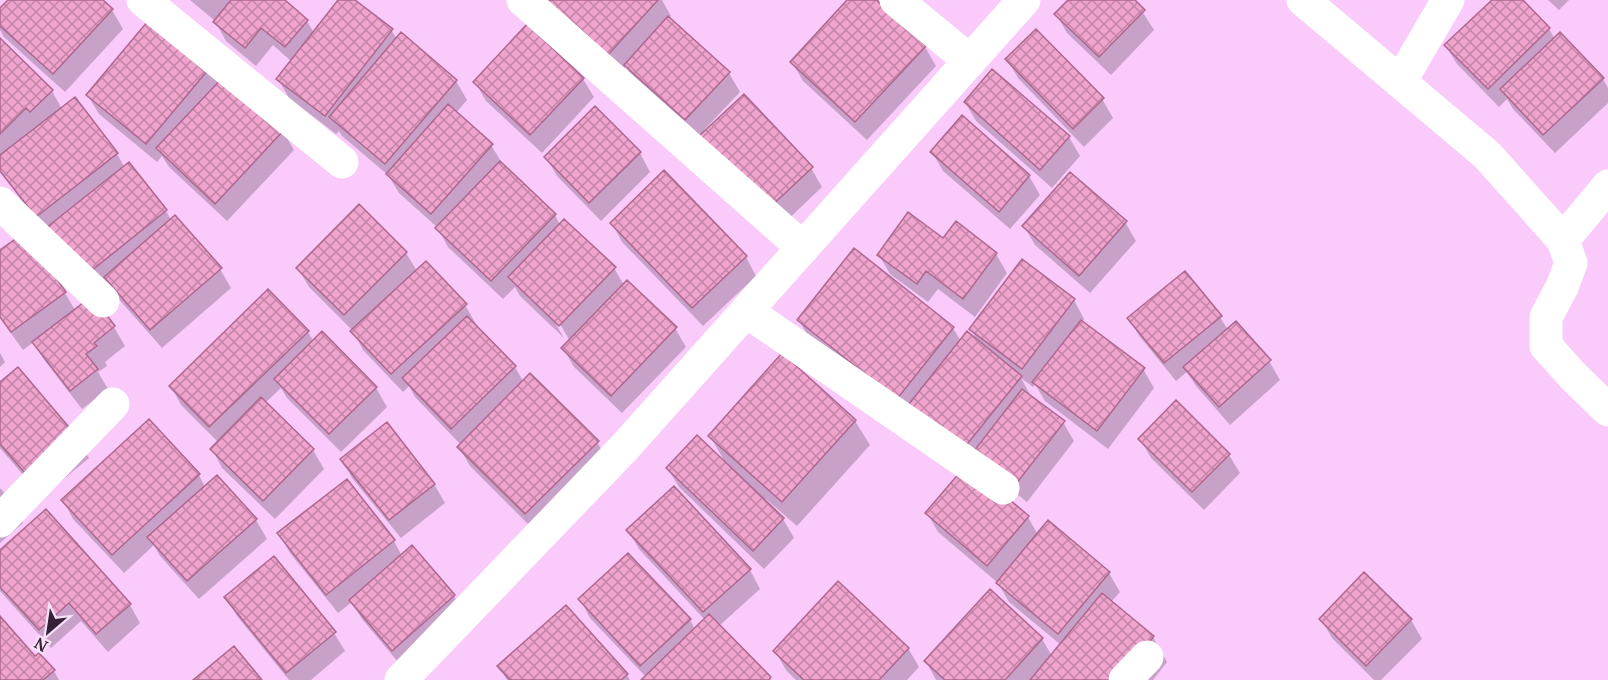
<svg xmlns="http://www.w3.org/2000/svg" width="1608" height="680" viewBox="0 0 1608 680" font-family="'PT Serif',serif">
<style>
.shadow{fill:#0003}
.building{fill:url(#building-cross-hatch);stroke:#ae678f;stroke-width:1.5}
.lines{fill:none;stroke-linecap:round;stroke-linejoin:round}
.minor{stroke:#fff;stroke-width:33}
</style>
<defs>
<pattern id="building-cross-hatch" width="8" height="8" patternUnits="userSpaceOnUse" patternTransform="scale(1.5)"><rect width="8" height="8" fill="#efa3cd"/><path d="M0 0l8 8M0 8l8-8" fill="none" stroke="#c284a7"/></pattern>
</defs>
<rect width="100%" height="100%" fill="#facafb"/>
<path class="shadow" d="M 10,0 L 100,0 L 112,10 L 123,29 L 65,92 L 4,37 L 0,30 L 0,11 Z
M 190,0 L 283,0 L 307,21 L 314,33 L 340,0 L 353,0 L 391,30 L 397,39 L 456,81 L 467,100 L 456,113 L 491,145 L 502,163 L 555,215 L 560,225 L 614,268 L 624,285 L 675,328 L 686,347 L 622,413 L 574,367 L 563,348 L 570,341 L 557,319 L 554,321 L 564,338 L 520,296 L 515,287 L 503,299 L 448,247 L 438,228 L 399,193 L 388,175 L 342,136 L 339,131 L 336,134 L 289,98 L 278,79 L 292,62 L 273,45 L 256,66 L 226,41 L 215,21 Z
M 538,0 L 662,0 L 671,16 L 669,19 L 729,73 L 740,92 L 704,130 L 811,168 L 822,187 L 779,228 L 636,84 L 626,66 L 618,75 Z
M 849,0 L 874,0 L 925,47 L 936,66 L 867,140 L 803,81 L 792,62 Z
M 1070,0 L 1135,0 L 1154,30 L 1111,75 L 1067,33 L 1056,14 Z
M 1494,0 L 1521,0 L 1549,29 L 1555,39 L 1603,79 L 1608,88 L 1608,103 L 1555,153 L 1513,109 L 1507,99 L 1499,107 L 1457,64 L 1446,46 Z
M 1548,0 L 1569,0 L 1559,10 Z
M 153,17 L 283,131 L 294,150 L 227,221 L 169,167 L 162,156 L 157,162 L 99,114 L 88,96 Z
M 0,40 L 52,91 L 62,109 L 75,99 L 117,154 L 125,168 L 166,211 L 171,220 L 220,269 L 231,288 L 162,348 L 116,296 L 109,284 L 98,293 L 47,235 L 0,171 Z
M 1007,59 L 1102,99 L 1113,118 L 1084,147 L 1018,78 Z
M 993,71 L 1069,137 L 1080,156 L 1052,188 L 976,121 L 965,102 Z
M 583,79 L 594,97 L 542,153 L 486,101 L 475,82 Z
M 962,117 L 1029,176 L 1040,195 L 1010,229 L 943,171 L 932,152 Z
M 640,153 L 650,172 L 601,221 L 557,176 L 546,157 Z
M 1125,222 L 1136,241 L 1090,293 L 1035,245 L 1024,226 Z
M 612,223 L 746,257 L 756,276 L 703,326 L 622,242 Z
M 24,235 L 65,293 L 75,310 L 114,327 L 125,346 L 105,362 L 107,366 L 98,372 L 108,389 L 82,409 L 45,361 L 34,342 L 23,350 L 0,318 L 0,252 Z
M 943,240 L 996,254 L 1007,273 L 975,317 L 938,289 L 928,302 L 890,274 L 879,255 Z
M 406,253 L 417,271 L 465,305 L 476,324 L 474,326 L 515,367 L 524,383 L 597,442 L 608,461 L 536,532 L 470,466 L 459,447 L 461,445 L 415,397 L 409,386 L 403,392 L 363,350 L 353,331 L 309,287 L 298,268 Z
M 1074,300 L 1084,319 L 1082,322 L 1143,369 L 1154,388 L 1108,449 L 1045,401 L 1035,384 L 1033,387 L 1021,378 L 1031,396 L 1030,397 L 1063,422 L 1074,441 L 1027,502 L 987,470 L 813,345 L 799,320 L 953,328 L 961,341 L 978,343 L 971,329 Z
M 1220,317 L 1228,330 L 1269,361 L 1280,380 L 1230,425 L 1196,386 L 1187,372 L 1176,381 L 1140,337 L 1129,319 Z
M 308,332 L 314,342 L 376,388 L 387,407 L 341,452 L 287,398 L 281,388 L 265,403 L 313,450 L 324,469 L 275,519 L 222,468 L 212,449 L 218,442 L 181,405 L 171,386 Z
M 0,353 L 5,362 L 0,367 Z
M 0,384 L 78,439 L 89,458 L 42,497 L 0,448 Z
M 148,421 L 199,475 L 205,487 L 217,477 L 256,520 L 267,539 L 199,599 L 160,556 L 154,545 L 124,573 L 73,519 L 63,500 Z
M 855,421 L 870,445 L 797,526 L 766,499 L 765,501 L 783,519 L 794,538 L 764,569 L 679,487 L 668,469 L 725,462 L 710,436 Z
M 1140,439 L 1229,455 L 1240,473 L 1204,510 L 1151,458 Z
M 342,459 L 434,484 L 445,503 L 401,538 L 352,478 Z
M 967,466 L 1028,517 L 1038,535 L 1048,522 L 1109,573 L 1120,592 L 1111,602 L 1153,637 L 1167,662 L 1153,680 L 936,680 L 926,661 L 1042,639 L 1052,656 L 1061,645 L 1009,602 L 998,583 L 938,532 L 927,513 Z
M 347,481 L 394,541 L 402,556 L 412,547 L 454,596 L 465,615 L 403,668 L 362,619 L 352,602 L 338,613 L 290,553 L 279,534 Z
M 0,488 L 9,498 L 23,523 L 0,543 Z
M 628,530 L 750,570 L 760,589 L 719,626 L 771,680 L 643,680 L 646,677 L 590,618 L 580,599 L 690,620 L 695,629 L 705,620 L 639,549 Z
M 0,552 L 130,605 L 140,623 L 108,652 L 81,621 L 51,648 L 0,591 Z
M 1364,574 L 1411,620 L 1422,639 L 1381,680 L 1374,680 L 1332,638 L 1321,619 Z
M 226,597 L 334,633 L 345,651 L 311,680 L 289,680 L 237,616 Z
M 0,619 L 35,658 L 54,671 L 59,680 L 0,680 Z
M 908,648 L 919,667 L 907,680 L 796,680 L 786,670 L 775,651 Z
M 499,666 L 627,675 L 630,680 L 507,680 Z"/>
<path class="building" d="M 8,0 L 103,0 L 113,9 L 53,74 L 0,26 L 0,8 Z
M 231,0 L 285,0 L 308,20 L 285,47 L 261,28 L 245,48 L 213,22 Z
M 338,0 L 355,0 L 393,29 L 325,116 L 276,79 Z
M 545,0 L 658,0 L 606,57 Z
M 847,0 L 877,0 L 926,46 L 855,122 L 790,62 Z
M 1068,0 L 1135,0 L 1145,10 L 1099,57 L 1054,14 Z
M 1492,0 L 1523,0 L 1550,28 L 1488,89 L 1444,45 Z
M 153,15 L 213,64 L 146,144 L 86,95 Z
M 668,16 L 730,72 L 685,120 L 624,65 Z
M 527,24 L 584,78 L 530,135 L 473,82 Z
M 1036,29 L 1104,98 L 1073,129 L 1005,59 Z
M 401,32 L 457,80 L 385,164 L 329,117 Z
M 1560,32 L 1604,78 L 1543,135 L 1500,89 Z
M 0,38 L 53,90 L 30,112 L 26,108 L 0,134 Z
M 992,69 L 1070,136 L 1040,170 L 964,102 Z
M 225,75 L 284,130 L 215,204 L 156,148 Z
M 744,94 L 813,167 L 767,210 L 699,136 Z
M 75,97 L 118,153 L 36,217 L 0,171 L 0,155 Z
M 448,104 L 493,144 L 431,214 L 386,174 Z
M 595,106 L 641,152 L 589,203 L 544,157 Z
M 962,115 L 1030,175 L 999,212 L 930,152 Z
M 500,161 L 556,214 L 491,281 L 435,228 Z
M 129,162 L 167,210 L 86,275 L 47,227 Z
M 664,170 L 747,256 L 692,308 L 610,223 Z
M 1070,172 L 1127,221 L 1079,276 L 1022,226 Z
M 359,204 L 407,252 L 344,315 L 296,268 Z
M 908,212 L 943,238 L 956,221 L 997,253 L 963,299 L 926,271 L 917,284 L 877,255 Z
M 175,215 L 222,268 L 150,330 L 104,277 Z
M 564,219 L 616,267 L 559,326 L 508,277 Z
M 24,233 L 66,292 L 11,332 L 0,317 L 0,250 Z
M 854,248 L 954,327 L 897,399 L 797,320 Z
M 1022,259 L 1075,299 L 1022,369 L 969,329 Z
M 426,261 L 467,304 L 391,374 L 350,331 Z
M 1185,271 L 1222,316 L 1164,363 L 1127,318 Z
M 627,280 L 677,327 L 611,396 L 561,348 Z
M 268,289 L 309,331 L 209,427 L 169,386 Z
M 92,296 L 115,326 L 94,343 L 97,346 L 86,354 L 98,369 L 70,391 L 32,342 Z
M 467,316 L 516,366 L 451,429 L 402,378 Z
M 1081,320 L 1145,368 L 1097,431 L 1032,382 Z
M 1236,321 L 1271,360 L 1219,407 L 1183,367 Z
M 322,331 L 377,387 L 329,434 L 274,379 Z
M 967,331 L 1022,376 L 964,448 L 909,404 Z
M 782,353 L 856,420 L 782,502 L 708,436 Z
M 18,367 L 79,439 L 30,479 L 0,444 L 0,382 Z
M 530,373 L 599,441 L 525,514 L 457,447 Z
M 1022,389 L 1065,421 L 1016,484 L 974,451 Z
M 261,397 L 314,449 L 263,501 L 210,449 Z
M 1176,400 L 1230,454 L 1192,492 L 1138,439 Z
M 149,419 L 200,474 L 112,555 L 61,500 Z
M 387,422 L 435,484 L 389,520 L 340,459 Z
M 697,435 L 784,518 L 753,551 L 666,468 Z
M 967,464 L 1029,516 L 987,566 L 925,513 Z
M 217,475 L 257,519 L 187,581 L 147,537 Z
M 347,479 L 395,540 L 326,595 L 277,533 Z
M 674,486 L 751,569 L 703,612 L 626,530 Z
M 46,509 L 131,604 L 96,634 L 69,603 L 39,630 L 0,587 L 0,550 Z
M 1048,520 L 1110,572 L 1058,634 L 996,583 Z
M 412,545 L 455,595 L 392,651 L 349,600 Z
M 628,553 L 691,619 L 640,666 L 578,599 Z
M 274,556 L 336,632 L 286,673 L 224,597 Z
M 1364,572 L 1412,619 L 1366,666 L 1319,619 Z
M 838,581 L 909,648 L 879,680 L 804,680 L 773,651 Z
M 990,589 L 1043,638 L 1005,680 L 945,680 L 924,661 Z
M 1102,593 L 1154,636 L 1118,680 L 1030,680 Z
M 566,605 L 628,674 L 621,680 L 510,680 L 497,666 Z
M 709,614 L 771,677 L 769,680 L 641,680 Z
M 0,616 L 35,656 L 39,653 L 55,670 L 43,680 L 0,680 Z
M 234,646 L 262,680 L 193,680 Z"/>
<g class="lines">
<path class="minor" d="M 143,0 L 342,162
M 523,0 L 803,248
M 896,0 L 970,61
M 1303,0 L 1487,155 L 1563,240 L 1571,263 L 1562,287 L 1546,317 L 1546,346 L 1574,377 L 1608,410
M 1400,82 L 1448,0
M 0,203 L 103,301
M 1563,240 L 1608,186
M 746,311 L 1003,488
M 0,521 L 113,404
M 401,680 L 624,448 L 1024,0
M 1125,680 L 1147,657"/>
</g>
<g transform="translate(48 632) rotate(209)" stroke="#f9e1f9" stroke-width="4.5" paint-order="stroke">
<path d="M0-4.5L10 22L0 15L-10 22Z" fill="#372138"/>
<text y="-9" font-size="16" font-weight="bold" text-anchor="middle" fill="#372138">N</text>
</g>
</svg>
